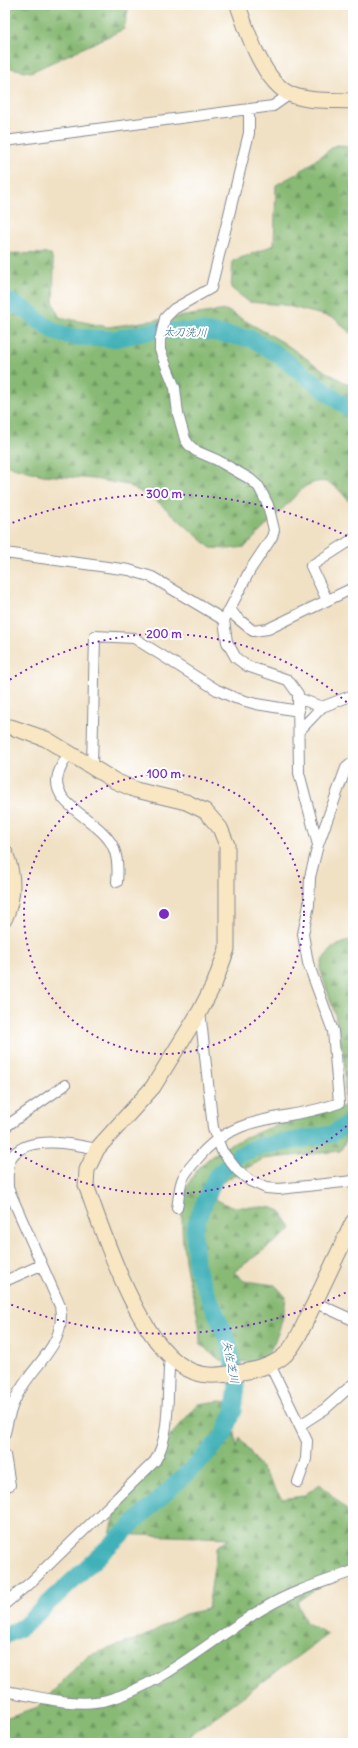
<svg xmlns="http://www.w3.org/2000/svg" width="358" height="1748" viewBox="0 0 358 1748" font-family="Delius,'Klee One',sans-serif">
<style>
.forest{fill:url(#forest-firs);stroke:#527469}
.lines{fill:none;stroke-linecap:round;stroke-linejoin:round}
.river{stroke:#40b1b8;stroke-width:17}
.street-casing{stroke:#868891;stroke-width:12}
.secondary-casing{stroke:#868891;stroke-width:17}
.street{stroke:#fff;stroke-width:10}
.secondary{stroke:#f9e7c3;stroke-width:15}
.ring{fill:none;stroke:#7b2cbf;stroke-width:2;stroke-dasharray:2 4}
.labels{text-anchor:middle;stroke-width:4;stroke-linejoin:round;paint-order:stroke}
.water-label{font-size:11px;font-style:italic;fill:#2a6382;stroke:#fff}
.centre{fill:#7b2cbf;stroke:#fff;stroke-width:2}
.ring-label{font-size:12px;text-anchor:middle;font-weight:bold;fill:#7b2cbf;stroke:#fff;stroke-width:4;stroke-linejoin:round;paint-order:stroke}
</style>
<defs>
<pattern id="forest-firs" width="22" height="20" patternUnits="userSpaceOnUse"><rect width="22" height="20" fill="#88ba74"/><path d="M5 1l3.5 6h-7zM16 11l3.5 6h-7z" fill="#6e9862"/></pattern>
</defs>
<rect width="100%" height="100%" fill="#fff"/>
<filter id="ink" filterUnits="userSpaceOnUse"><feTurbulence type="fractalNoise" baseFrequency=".025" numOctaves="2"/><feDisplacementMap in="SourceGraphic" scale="8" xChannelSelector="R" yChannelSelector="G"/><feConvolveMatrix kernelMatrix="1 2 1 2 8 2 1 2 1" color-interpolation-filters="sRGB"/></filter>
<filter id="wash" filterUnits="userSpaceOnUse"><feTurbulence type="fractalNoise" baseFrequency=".012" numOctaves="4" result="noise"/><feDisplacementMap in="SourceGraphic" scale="16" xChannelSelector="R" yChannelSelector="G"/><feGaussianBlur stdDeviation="0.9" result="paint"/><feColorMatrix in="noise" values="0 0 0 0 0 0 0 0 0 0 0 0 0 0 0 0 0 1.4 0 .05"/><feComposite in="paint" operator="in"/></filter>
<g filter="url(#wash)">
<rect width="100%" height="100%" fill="#f1e1c4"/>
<path class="forest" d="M 5,5 L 129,5 L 124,29 L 31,72 L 5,67 Z
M 336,145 L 353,146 L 353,336 L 334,318 L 284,305 L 249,302 L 231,288 L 233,261 L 274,245 L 276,185 L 298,173 Z
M 5,253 L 51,254 L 54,267 L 53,301 L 59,317 L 108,327 L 226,310 L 281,341 L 326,372 L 353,387 L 353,506 C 337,488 330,473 304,487 L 245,547 L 228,549 L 211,548 L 157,501 L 128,485 L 94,479 L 43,475 L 5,465 Z
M 353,939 L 353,1142 L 347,1139 L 340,1151 L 263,1159 L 221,1183 L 215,1199 L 231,1207 L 270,1207 L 280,1211 L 292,1229 L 234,1272 L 244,1281 L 275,1285 L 286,1297 C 283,1324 277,1340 263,1363 L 220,1360 L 200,1344 C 201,1313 189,1290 185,1261 C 182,1235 179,1210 188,1186 C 205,1138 301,1119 345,1106 L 344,1057 L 335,1014 L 320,969 L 323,959 L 333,947 Z
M 219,1401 L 231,1402 L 237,1448 L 240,1437 L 282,1499 L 303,1496 L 320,1484 L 348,1511 L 353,1512 L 353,1562 L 297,1602 L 306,1623 L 328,1634 L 193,1733 L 185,1743 L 5,1743 L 5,1718 L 38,1707 L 87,1656 L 143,1637 L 185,1614 L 208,1609 L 217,1547 L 229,1538 L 110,1534 L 120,1494 L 198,1404 Z"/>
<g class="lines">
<path class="river" d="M 5,299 L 29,312 L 39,321 L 57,333 L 74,337 L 114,339 L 153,331 L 202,331 L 252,339 L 277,354 L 353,412
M 5,1636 L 24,1626 L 202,1459 L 224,1435 L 234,1410 L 237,1386 L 229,1344 L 197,1269 L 195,1253 L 194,1230 L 199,1215 L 216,1176 L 239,1155 L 257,1147 L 332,1134 L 353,1120"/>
</g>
</g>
<g filter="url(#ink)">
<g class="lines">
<g class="street-casing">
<path id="street" d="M 249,110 L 249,133 L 211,288 L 174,309 L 165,318 L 160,340 L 160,350 L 175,388 L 178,414 L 185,439 L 189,445 L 196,451 L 217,460 L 250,479 L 259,487 L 268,505 L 274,530 L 272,537 L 250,570 L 224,620 L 227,642 L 236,658 L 247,666 L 288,680 L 298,694 L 299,773 L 318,845
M 5,141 L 273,106 L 290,94
M 5,553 L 129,570 L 152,577 L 224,620
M 327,600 L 311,566 L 353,539
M 230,609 L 236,617 L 253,631 L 268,629 L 353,588
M 298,698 L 322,707 L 353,695
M 299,731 L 322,707
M 69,753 C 65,760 60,767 58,775 C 49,806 103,820 114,849 C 118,859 118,871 117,882
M 92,767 L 95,636 L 134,638 L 217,690 L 235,698 L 256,704 L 299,711
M 200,1011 L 213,1128 L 222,1151 L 237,1170 L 250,1181 L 266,1188 L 279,1189 L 353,1181
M 5,1127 L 65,1085
M 177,1208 C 179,1198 179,1186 183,1178 C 186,1171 193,1164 198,1158 C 236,1111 288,1122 339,1103 L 333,1031 L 308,963 L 303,934 L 309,905 L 310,877 L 318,845 L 346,768 L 353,762
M 5,1281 L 41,1265
M 314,1302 L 353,1320
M 270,1365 L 307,1441 L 306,1459 L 298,1482
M 300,1425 L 325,1409 L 353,1384
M 5,1433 C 8,1416 14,1398 24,1384 C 42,1357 66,1341 60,1306 L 8,1188 C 8,1178 6,1163 13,1155 C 31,1135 74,1144 97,1149
M 5,1455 L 10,1485
M 5,1604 L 32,1581 L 155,1461 C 172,1434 166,1389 170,1357
M 5,1691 C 35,1696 77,1708 107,1700 C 162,1686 216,1635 266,1607 C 293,1591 324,1582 353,1571"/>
</g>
<g class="secondary-casing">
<path id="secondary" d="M 238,5 C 247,32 264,84 292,95 C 311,102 333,100 353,101
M 5,727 L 11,727 L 46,739 L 115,781 L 136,790 L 186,802 L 205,811 L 220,828 L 227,845 L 227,949 L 215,982 L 200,1011 L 153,1087 L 97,1149 L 87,1170 L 86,1185 C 104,1235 141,1353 194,1372 C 207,1377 222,1375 236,1373 C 252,1371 273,1367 286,1354 C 299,1340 305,1321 314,1304 C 327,1277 340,1249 353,1222
M 5,853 C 14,874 14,897 5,918"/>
</g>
<use href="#street" class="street"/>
<use href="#secondary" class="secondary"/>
</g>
</g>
<g class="ring">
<circle cx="164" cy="914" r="140"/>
<path d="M351 1122A280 280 0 0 1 5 1145M5 683A280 280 0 0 1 351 706"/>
<path d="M351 1290A420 420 0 0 1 7 1303M7 525A420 420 0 0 1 351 538"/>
</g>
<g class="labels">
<g class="water-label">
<text transform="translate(185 332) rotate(1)" y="4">太刀洗川</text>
<text transform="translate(231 1362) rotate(79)" y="4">矢佐芝川</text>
</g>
</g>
<circle cx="164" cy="914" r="6" class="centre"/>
<g class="ring-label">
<text x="164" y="498">300 m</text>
<text x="164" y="638">200 m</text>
<text x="164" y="778">100 m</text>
</g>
<rect width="358" height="1748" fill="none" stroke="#fff" stroke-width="20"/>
</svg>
